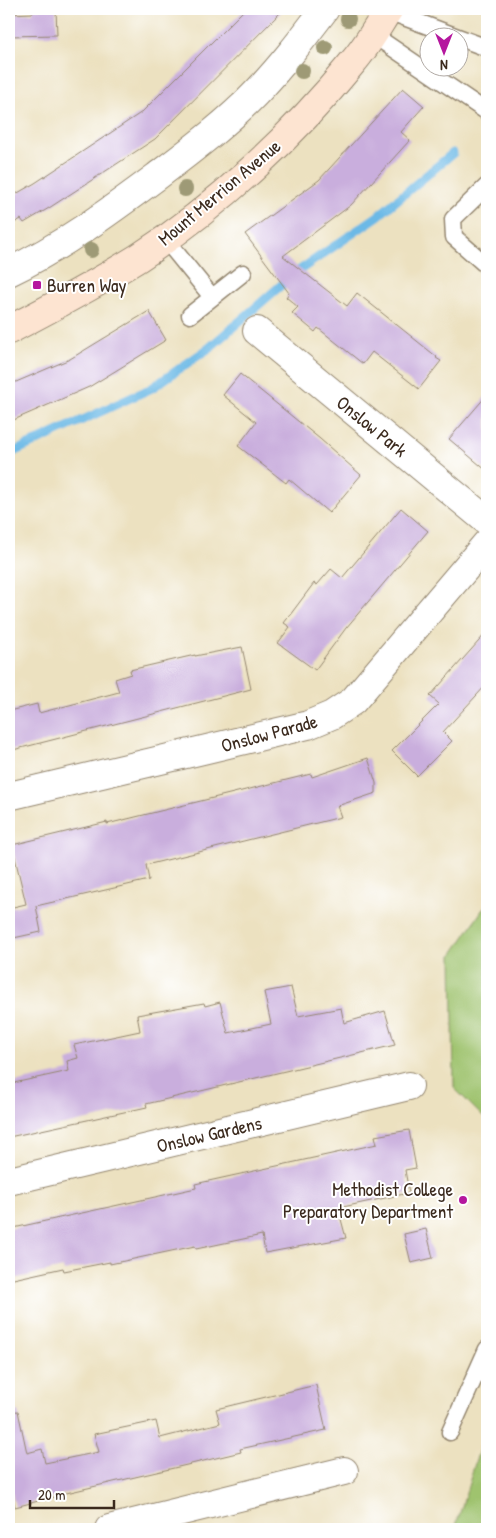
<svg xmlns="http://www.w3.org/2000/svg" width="496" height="1538" viewBox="0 0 496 1538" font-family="'Patrick Hand',sans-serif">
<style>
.grass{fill:#9fc36e;stroke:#6d7646}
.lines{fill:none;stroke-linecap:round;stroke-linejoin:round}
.stream{stroke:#6cb9e6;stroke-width:9}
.building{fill:#c9aedd}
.lane-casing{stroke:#94866f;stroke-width:19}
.street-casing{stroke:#94866f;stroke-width:30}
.secondary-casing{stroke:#94866f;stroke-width:30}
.lane{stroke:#fff;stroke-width:16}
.street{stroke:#fff;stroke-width:28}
.secondary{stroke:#fde4d1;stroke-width:28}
.tree{fill:#9e9a76}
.poi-dot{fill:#b5179e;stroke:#fff;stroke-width:2}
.labels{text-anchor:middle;stroke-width:4;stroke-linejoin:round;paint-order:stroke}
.street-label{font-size:19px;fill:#3b2a1e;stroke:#fff}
.poi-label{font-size:19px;fill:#3b2a1e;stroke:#fff;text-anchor:start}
</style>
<rect width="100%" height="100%" fill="#fff"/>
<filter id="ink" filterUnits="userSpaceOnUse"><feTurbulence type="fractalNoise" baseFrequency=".02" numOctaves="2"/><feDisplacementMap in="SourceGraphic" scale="10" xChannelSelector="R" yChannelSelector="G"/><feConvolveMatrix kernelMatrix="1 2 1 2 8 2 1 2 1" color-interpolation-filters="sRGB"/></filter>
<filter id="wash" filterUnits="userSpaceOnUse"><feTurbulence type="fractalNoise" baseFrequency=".0096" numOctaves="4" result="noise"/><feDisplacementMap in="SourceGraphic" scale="20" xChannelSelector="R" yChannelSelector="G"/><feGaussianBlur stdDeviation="1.12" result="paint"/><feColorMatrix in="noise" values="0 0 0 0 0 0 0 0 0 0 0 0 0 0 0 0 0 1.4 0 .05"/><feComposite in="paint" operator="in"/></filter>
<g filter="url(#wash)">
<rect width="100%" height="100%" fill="#ece1c0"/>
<path class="grass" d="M 487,903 L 487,1121 L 454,1088 L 452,955 Z
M 487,1424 L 487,1529 L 455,1529 Z"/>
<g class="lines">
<path class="stream" d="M 9,454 L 152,388 L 209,348 L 294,274 L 378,216 L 453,153"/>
</g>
<g id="blocks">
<path class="building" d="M 33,9 L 56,9 L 57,35 L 9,36 L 9,14 L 33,13 Z
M 245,9 L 284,9 L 155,139 L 49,208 L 24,223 L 21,219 L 9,226 L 9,198 L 35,183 L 142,112 Z
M 403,88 L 424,106 L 401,132 L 410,140 L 351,205 L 283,256 L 347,306 L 357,293 L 437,357 L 436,358 L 441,361 L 419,389 L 372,352 L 363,364 L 318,328 L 315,332 L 292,313 L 298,307 L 286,297 L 289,293 L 245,234 L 319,180 Z
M 149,311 L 166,340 L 89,387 L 9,422 L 9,385 L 70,359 Z
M 240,374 L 320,439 L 361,475 L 329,513 L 289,479 L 286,483 L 238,446 L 256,422 L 223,395 Z
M 487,395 L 487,471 L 449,439 Z
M 401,508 L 428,531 L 346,628 L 315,670 L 278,643 L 290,627 L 284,623 L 314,583 L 317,585 L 331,569 L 342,578 Z
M 487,632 L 487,684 L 443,732 L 452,741 L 417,776 L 392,751 L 439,704 L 430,696 Z
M 242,647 L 251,689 L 9,751 L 9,711 L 37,704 L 39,713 L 119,692 L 115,679 L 131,674 L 130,670 L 195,655 L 195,656 Z
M 368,758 L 376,783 L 376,793 L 337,806 L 341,817 L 146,865 L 149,880 L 36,906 L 41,932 L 9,939 L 9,908 L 26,904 L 12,845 L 107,822 L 107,824 L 311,774 L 312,777 Z
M 291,987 L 298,1016 L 341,1008 L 344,1023 L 385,1011 L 395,1045 L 146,1104 L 147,1107 L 9,1137 L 9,1084 L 69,1071 L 67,1061 L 78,1058 L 74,1045 L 140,1031 L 137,1015 L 204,1003 L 205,1006 L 220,1002 L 228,1033 L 271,1024 L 264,992 Z
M 409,1130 L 416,1168 L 405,1170 L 409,1193 L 338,1208 L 346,1238 L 265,1253 L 262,1235 L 196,1249 L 195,1246 L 110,1264 L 110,1262 L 64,1271 L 63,1268 L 9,1280 L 9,1229 L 196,1188 L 195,1184 L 377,1144 L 375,1136 Z
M 426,1229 L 433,1258 L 411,1263 L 404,1234 Z
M 316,1385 L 326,1430 L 240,1449 L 241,1452 L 191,1464 L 62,1494 L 62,1495 L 15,1507 L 9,1479 L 9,1412 L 18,1411 L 27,1453 L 42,1449 L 45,1463 L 99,1452 L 94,1434 L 156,1421 L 160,1438 L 220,1423 L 216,1409 Z"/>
</g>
</g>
<g filter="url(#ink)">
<use href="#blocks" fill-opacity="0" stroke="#94866f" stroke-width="1"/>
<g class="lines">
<g class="lane-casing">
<path id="lane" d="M 388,11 L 487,48
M 372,34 L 487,112
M 487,186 L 453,219 L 454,237 L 487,266
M 165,239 L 212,297
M 190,315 L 243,273
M 450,1432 L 487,1349"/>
</g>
<g class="street-casing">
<path id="street" d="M 9,272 C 61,247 109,212 156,177 C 190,151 225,125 255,94 C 281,67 303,38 325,9
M 257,331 L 487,521
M 9,796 L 308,725 L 332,715 L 353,701 L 487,543
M 9,1181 L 409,1086
M 109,1529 L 344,1471"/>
</g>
<g class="secondary-casing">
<path id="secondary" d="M 9,330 C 53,307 96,284 138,258 C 218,206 293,136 353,62 C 367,46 378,26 389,9"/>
</g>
<use href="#lane" class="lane"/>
<use href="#street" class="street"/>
<use href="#secondary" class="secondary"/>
</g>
<g class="tree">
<circle cx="348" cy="19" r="8"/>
<circle cx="325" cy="48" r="8"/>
<circle cx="302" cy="71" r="8"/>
<circle cx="185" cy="189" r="8"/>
<circle cx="91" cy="250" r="8"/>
</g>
</g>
<g class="poi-dot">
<rect x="32" y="280" width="10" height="10" rx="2.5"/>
<circle cx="463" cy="1200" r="5"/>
</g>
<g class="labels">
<g class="street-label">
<text transform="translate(219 192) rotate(-40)" y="7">Mount Merrion Avenue</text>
<text transform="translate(372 426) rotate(39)" y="7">Onslow Park</text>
<text transform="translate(269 733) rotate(-15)" y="7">Onslow Parade</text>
<text transform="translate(209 1134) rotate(-13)" y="7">Onslow Gardens</text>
</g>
<g class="poi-label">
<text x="47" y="292">Burren Way</text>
<text x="453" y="1196" text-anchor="end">Methodist College<tspan x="453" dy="22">Preparatory Department</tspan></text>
</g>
</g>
<rect width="496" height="1538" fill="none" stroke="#fff" stroke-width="30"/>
<g transform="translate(444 52) rotate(180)"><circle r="24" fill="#ffffff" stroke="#b1aaa5"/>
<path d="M0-4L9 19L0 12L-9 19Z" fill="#b5179e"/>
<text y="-8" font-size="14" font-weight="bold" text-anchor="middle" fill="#3b2a1e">N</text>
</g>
<path d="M30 1500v8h84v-8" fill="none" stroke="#3b2a1e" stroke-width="2.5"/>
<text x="38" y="1500" font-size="15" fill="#3b2a1e" stroke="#ffffff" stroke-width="4" paint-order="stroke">20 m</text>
</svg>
